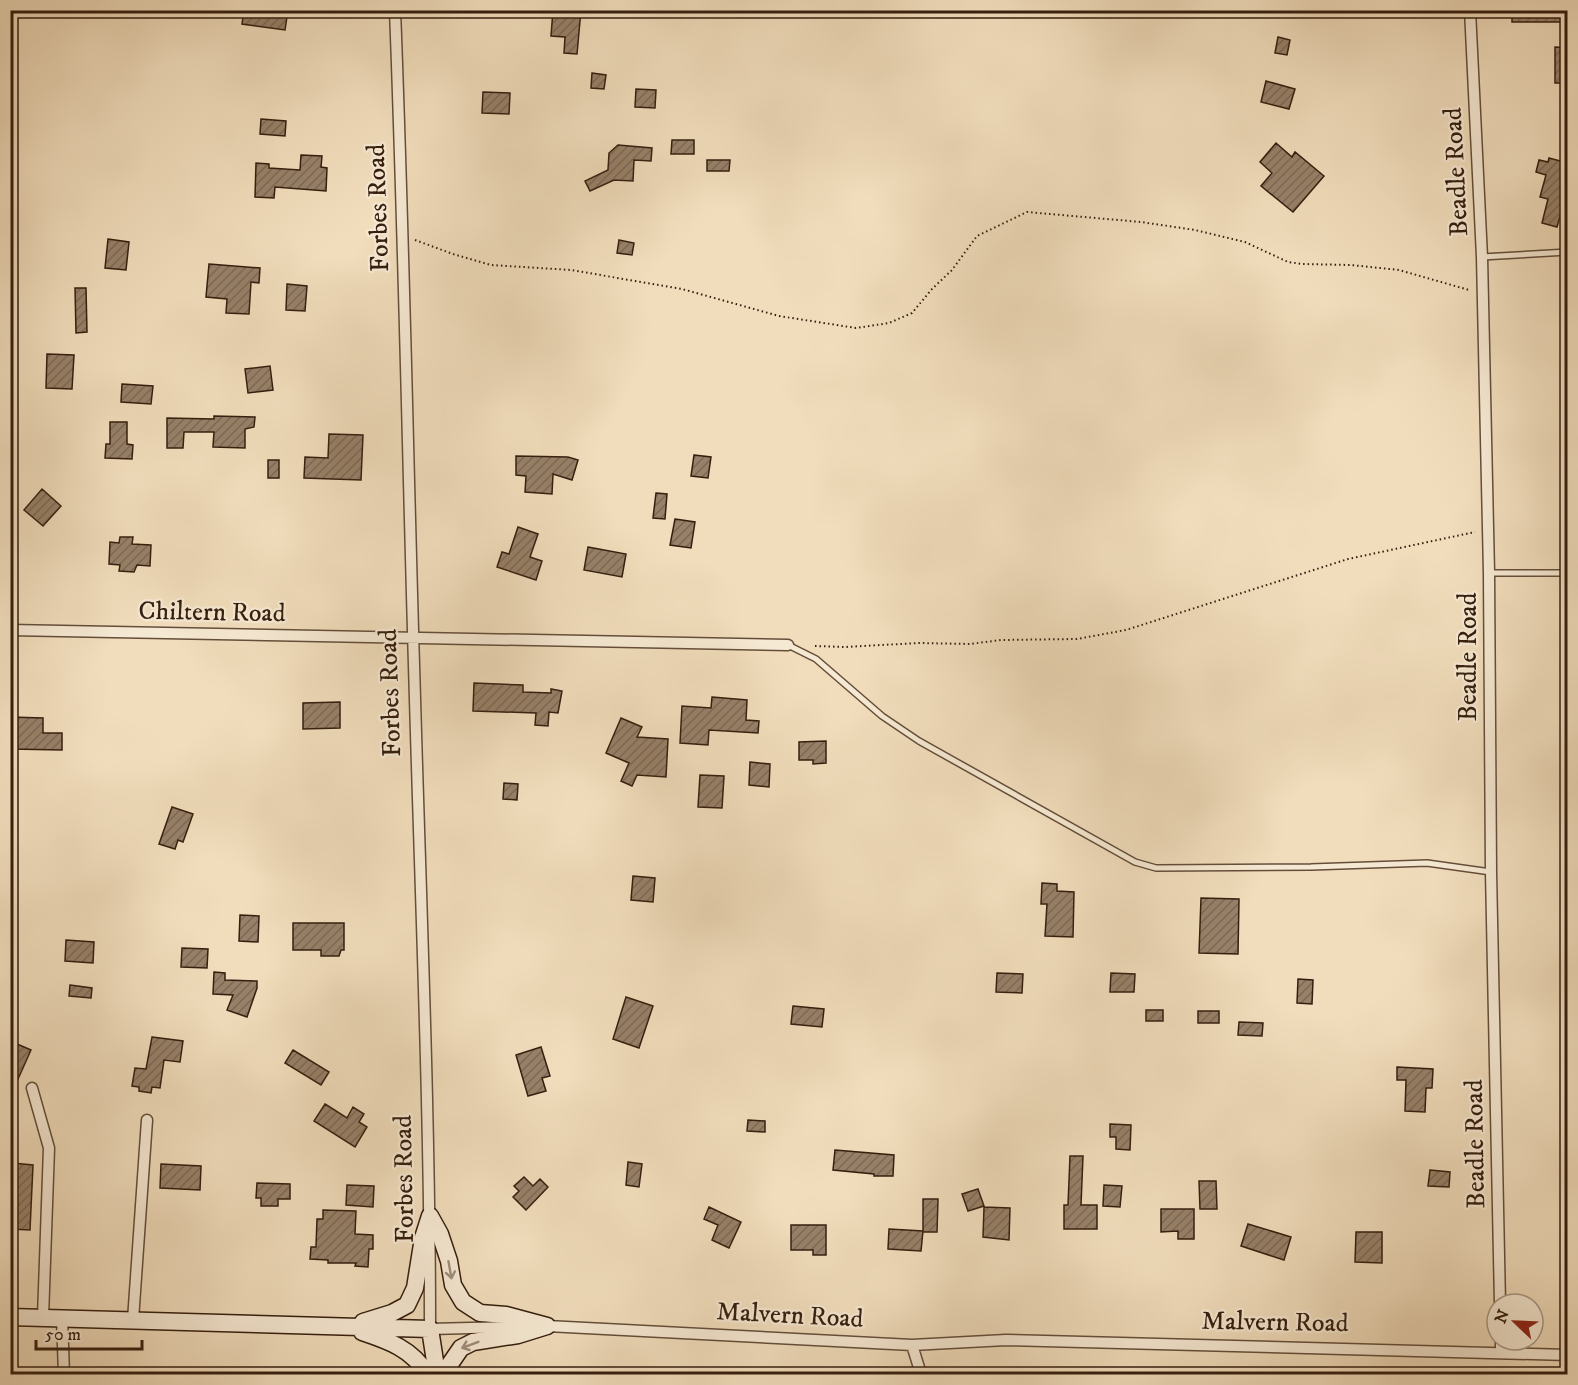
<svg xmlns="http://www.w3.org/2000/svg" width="1578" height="1385" viewBox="0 0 1578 1385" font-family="'IM FELL DW Pica',serif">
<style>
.building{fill:url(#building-hatch);stroke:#351e0f;stroke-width:1.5}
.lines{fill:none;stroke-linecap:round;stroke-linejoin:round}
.service-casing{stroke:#644e3a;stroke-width:8}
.minor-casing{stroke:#644e3a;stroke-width:13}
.secondary-casing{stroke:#351e0f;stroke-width:19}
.path{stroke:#351e0f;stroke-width:2;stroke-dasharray:1.5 3;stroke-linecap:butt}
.service{stroke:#f6e9d3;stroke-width:5}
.minor{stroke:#f6e9d3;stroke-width:10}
.secondary{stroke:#f6e9d3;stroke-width:16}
.oneway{stroke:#9f8e7b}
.labels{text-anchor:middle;stroke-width:4.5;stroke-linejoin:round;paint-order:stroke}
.street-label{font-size:26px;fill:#351e0f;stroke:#f6e9d3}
</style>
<defs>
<pattern id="building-hatch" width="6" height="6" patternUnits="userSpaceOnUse" patternTransform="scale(1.5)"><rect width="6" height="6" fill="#978169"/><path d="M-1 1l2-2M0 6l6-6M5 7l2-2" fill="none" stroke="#7c6955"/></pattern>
</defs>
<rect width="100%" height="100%" fill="#f1ddbc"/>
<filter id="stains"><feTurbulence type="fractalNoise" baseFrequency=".00333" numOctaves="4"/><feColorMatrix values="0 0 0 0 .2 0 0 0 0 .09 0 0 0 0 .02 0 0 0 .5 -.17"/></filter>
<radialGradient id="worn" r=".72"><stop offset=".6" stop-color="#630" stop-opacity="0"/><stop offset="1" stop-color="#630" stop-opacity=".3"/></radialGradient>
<path class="building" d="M 244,10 L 264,12 L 264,10 L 288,10 L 285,30 L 242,24 Z
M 553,10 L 581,10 L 577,54 L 564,53 L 565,37 L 551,36 Z
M 1512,10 L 1568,10 L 1568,22 L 1512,22 Z
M 1278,37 L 1290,40 L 1287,55 L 1275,53 Z
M 1555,47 L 1568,48 L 1568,83 L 1555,83 Z
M 592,73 L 606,75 L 604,89 L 591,88 Z
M 1266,81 L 1295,89 L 1289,109 L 1261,102 Z
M 636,89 L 656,90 L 655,108 L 635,107 Z
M 483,92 L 510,93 L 509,114 L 482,113 Z
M 261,119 L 286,121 L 285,136 L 260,134 Z
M 672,140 L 694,140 L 694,154 L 671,154 Z
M 1276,143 L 1292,157 L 1295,152 L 1324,176 L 1293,212 L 1261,186 L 1272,173 L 1260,162 Z
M 618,145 L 652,148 L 651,161 L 634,160 L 633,181 L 614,180 L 590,191 L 585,181 L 608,170 L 609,153 Z
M 301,155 L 322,156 L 321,167 L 327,168 L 326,191 L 275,187 L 274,198 L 255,197 L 256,163 L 269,164 L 269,168 L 300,170 Z
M 1549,158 L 1568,163 L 1564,184 L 1568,185 L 1568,188 L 1557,227 L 1542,223 L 1548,199 L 1540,197 L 1546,175 L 1536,172 L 1539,160 L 1548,162 Z
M 707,160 L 730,160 L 729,171 L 707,171 Z
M 108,239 L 129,242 L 126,270 L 105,268 Z
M 619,240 L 634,243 L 632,255 L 617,253 Z
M 209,264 L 260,268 L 259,283 L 251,282 L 249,314 L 226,313 L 227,299 L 206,297 Z
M 287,284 L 307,286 L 305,311 L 286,310 Z
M 75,288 L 86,288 L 87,332 L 76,333 Z
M 47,354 L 74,355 L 72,389 L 46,388 Z
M 270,366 L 273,390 L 248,393 L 245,369 Z
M 122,384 L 153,386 L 151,404 L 121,402 Z
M 214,416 L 255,417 L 254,427 L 245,429 L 245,448 L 213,447 L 214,432 L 184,432 L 183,448 L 167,448 L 167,418 L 214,419 Z
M 110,422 L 127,422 L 127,444 L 133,445 L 132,459 L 105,458 L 106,444 L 110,444 Z
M 329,434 L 363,435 L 361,480 L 304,478 L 305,457 L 328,458 Z
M 694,455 L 711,457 L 708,478 L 691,476 Z
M 516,456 L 568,457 L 578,460 L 572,480 L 553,474 L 552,494 L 525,492 L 526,476 L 516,475 Z
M 268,460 L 279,460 L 279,478 L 268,478 Z
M 42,489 L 61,506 L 43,526 L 24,510 Z
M 656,493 L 667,494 L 665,519 L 653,518 Z
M 675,519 L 695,522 L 691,548 L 670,545 Z
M 518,527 L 538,534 L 530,557 L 542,561 L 536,580 L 497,567 L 502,552 L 509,554 Z
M 120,537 L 133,537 L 132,544 L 151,545 L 150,566 L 137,565 L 134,572 L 119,571 L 120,565 L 109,564 L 110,542 L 119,543 Z
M 588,547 L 626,554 L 622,577 L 584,570 Z
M 474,683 L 523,685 L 523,692 L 551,693 L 551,689 L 562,691 L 558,713 L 549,712 L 548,726 L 535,725 L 536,713 L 473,711 Z
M 712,697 L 747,700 L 746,720 L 759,721 L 758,733 L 709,730 L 708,745 L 680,743 L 682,706 L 711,708 Z
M 340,702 L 340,728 L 303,729 L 303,703 Z
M 10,717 L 43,718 L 43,733 L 62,733 L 62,750 L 10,749 Z
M 621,718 L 642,727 L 637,737 L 668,739 L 666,777 L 637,775 L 632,786 L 621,781 L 629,763 L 606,753 Z
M 826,741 L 826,763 L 813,764 L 813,760 L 799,760 L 799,742 Z
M 750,762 L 770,764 L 769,787 L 749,785 Z
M 700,775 L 724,776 L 722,808 L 698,807 Z
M 504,783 L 518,784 L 517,800 L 503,799 Z
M 172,807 L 193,814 L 183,842 L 178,840 L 175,849 L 159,844 Z
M 633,876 L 655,878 L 653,902 L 631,900 Z
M 1042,883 L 1057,884 L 1057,891 L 1074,892 L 1073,937 L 1045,936 L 1047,904 L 1041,904 Z
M 1201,898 L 1239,899 L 1238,954 L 1199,953 Z
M 240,915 L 259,916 L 258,942 L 239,941 Z
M 293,923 L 344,923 L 344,950 L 341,950 L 339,956 L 321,956 L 321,950 L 293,950 Z
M 66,940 L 94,942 L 93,963 L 65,961 Z
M 182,948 L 208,949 L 207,968 L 181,967 Z
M 214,972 L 225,973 L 225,980 L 257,981 L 257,988 L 247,1017 L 227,1010 L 233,995 L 213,994 Z
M 997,973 L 1023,974 L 1022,993 L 996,992 Z
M 1111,973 L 1135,974 L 1134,992 L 1110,992 Z
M 1298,979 L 1313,980 L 1312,1004 L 1297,1003 Z
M 70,985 L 92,988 L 91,998 L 69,996 Z
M 626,997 L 653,1006 L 639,1048 L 613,1039 Z
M 793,1006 L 824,1009 L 822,1027 L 791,1024 Z
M 1146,1010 L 1163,1010 L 1163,1021 L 1146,1021 Z
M 1198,1011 L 1219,1011 L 1219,1023 L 1198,1023 Z
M 1239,1022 L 1263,1023 L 1262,1036 L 1238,1035 Z
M 152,1037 L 183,1041 L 180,1062 L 164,1060 L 160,1088 L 152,1087 L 151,1093 L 139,1091 L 139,1087 L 132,1086 L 135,1068 L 146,1069 Z
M 10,1041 L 31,1050 L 10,1097 Z
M 541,1047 L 550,1076 L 542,1078 L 546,1091 L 528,1096 L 516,1055 Z
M 293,1050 L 329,1072 L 321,1085 L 285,1063 Z
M 1397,1067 L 1433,1069 L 1432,1088 L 1426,1088 L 1425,1112 L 1405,1111 L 1406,1080 L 1397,1080 Z
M 325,1104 L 347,1118 L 353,1107 L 364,1114 L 359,1122 L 367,1127 L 355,1147 L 314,1121 Z
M 748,1120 L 765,1121 L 765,1132 L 747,1131 Z
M 1110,1124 L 1131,1125 L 1130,1150 L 1116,1149 L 1116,1137 L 1110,1137 Z
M 835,1150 L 894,1155 L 893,1176 L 874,1176 L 874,1174 L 833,1170 Z
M 1070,1156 L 1083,1156 L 1081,1205 L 1097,1205 L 1097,1229 L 1064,1229 L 1064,1205 L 1068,1205 Z
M 628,1162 L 642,1164 L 639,1187 L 626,1185 Z
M 12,1163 L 33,1165 L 30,1230 L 10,1229 Z
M 161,1164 L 201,1166 L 200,1190 L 160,1188 Z
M 1430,1170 L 1450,1172 L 1449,1187 L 1428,1186 Z
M 524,1177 L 533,1186 L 540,1179 L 548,1187 L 526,1210 L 513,1197 L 519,1191 L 514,1186 Z
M 1199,1181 L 1216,1181 L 1217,1209 L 1200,1209 Z
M 257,1183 L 290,1184 L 290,1199 L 278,1199 L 278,1206 L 261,1206 L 261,1198 L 256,1198 Z
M 347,1185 L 374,1186 L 373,1207 L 346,1205 Z
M 1104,1185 L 1122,1186 L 1120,1207 L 1103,1206 Z
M 978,1189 L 984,1206 L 968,1211 L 962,1194 Z
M 923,1199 L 938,1199 L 937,1232 L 923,1232 Z
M 709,1207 L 741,1222 L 729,1248 L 712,1240 L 718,1225 L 704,1219 Z
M 984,1207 L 1010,1208 L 1009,1240 L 983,1237 Z
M 1161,1209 L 1194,1209 L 1194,1239 L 1178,1239 L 1178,1231 L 1161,1232 Z
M 323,1210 L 356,1211 L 355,1234 L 373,1235 L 373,1249 L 369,1249 L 368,1267 L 355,1266 L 356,1263 L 328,1263 L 328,1260 L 310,1259 L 311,1247 L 316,1247 L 317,1219 L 323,1219 Z
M 1248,1224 L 1291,1237 L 1284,1260 L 1241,1246 Z
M 791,1225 L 826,1225 L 826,1255 L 813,1255 L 813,1250 L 791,1250 Z
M 889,1229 L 923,1231 L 921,1251 L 888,1249 Z
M 1356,1232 L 1382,1232 L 1382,1263 L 1355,1262 Z"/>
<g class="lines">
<g class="service-casing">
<path id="service" d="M 1482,257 L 1568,252
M 1489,573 L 1568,573
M 788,645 L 816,659 L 882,716 L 919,741 L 1135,862 L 1156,868 L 1311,867 L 1427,863 L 1491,872"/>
</g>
<g class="minor-casing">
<path id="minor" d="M 395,10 C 404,240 408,470 415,699 C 421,909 430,1119 430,1329 L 547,1326 L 912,1345 L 1006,1340 L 1568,1355
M 1470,10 L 1482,257 L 1489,573 L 1491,872 L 1500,1304
M 10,630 L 788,645
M 32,1088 L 49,1148 L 43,1317
M 62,1318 L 64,1374
M 133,1320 L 147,1120
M 1501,1340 L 1501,1353
M 912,1345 L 921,1374"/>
</g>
<g class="secondary-casing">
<path id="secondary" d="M 430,1216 L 440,1234 L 449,1261 L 453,1285 L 463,1302 L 480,1313 L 506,1315 L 547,1326
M 10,1317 L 430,1329 L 437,1374
M 363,1322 L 392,1313 L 407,1305 L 415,1288 L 423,1238 L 430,1216
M 362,1332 C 389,1341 412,1349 427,1374
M 447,1374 L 450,1364 L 461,1348 L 473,1342 L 518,1335 L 547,1326"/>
</g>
<path class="path" d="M 415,240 L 453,254 L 491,265 L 571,270 L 682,289 L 779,316 L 856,328 L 889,323 L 912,313 L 932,289 L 952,270 L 977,236 L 1027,212 L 1141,222 L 1195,230 L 1245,242 L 1288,262 L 1302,264 L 1351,265 L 1399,270 L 1469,290
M 815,646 L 845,647 L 918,643 L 970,644 L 1001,640 L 1077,639 L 1126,630 L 1348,559 L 1475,532"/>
<use href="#service" class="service"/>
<use href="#minor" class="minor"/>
<use href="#secondary" class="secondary"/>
</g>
<defs><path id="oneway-shaft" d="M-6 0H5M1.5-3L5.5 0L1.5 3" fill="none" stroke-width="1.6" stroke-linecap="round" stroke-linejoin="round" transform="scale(1.5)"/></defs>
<g class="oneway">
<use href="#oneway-shaft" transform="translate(450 1270) rotate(80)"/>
<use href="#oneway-shaft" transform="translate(470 1345) rotate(159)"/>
</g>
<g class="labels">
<g class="street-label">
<text transform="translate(1455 172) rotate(-93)" y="9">Beadle Road</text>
<text transform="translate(377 208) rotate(-92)" y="9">Forbes Road</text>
<text transform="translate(212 611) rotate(1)" y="9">Chiltern Road</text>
<text transform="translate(1467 657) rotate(-90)" y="9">Beadle Road</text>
<text transform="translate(389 693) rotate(-92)" y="9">Forbes Road</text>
<text transform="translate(1474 1144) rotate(-91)" y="9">Beadle Road</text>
<text transform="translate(403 1179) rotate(-91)" y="9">Forbes Road</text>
<text transform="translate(790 1314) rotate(3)" y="9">Malvern Road</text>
<text transform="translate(1275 1321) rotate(1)" y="9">Malvern Road</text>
</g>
</g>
<rect width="1578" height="1385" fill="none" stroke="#f1ddbc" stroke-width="36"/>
<rect x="12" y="12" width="1554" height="1361" fill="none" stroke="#351e0f" stroke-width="3"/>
<rect x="18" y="18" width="1542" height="1349" fill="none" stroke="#351e0f" stroke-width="1.5"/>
<g transform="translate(1515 1322) rotate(293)"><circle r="28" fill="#f6e9d3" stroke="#a99885" stroke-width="1.5"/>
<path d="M0-4.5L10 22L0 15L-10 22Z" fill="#8f2418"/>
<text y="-9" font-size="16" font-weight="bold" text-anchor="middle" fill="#351e0f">N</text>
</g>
<path d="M36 1340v9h106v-9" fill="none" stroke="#351e0f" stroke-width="3"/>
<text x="45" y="1340" font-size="18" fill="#351e0f" stroke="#f6e9d3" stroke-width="4.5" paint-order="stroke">50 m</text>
<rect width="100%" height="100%" filter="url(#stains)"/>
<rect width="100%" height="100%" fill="url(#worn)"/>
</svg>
